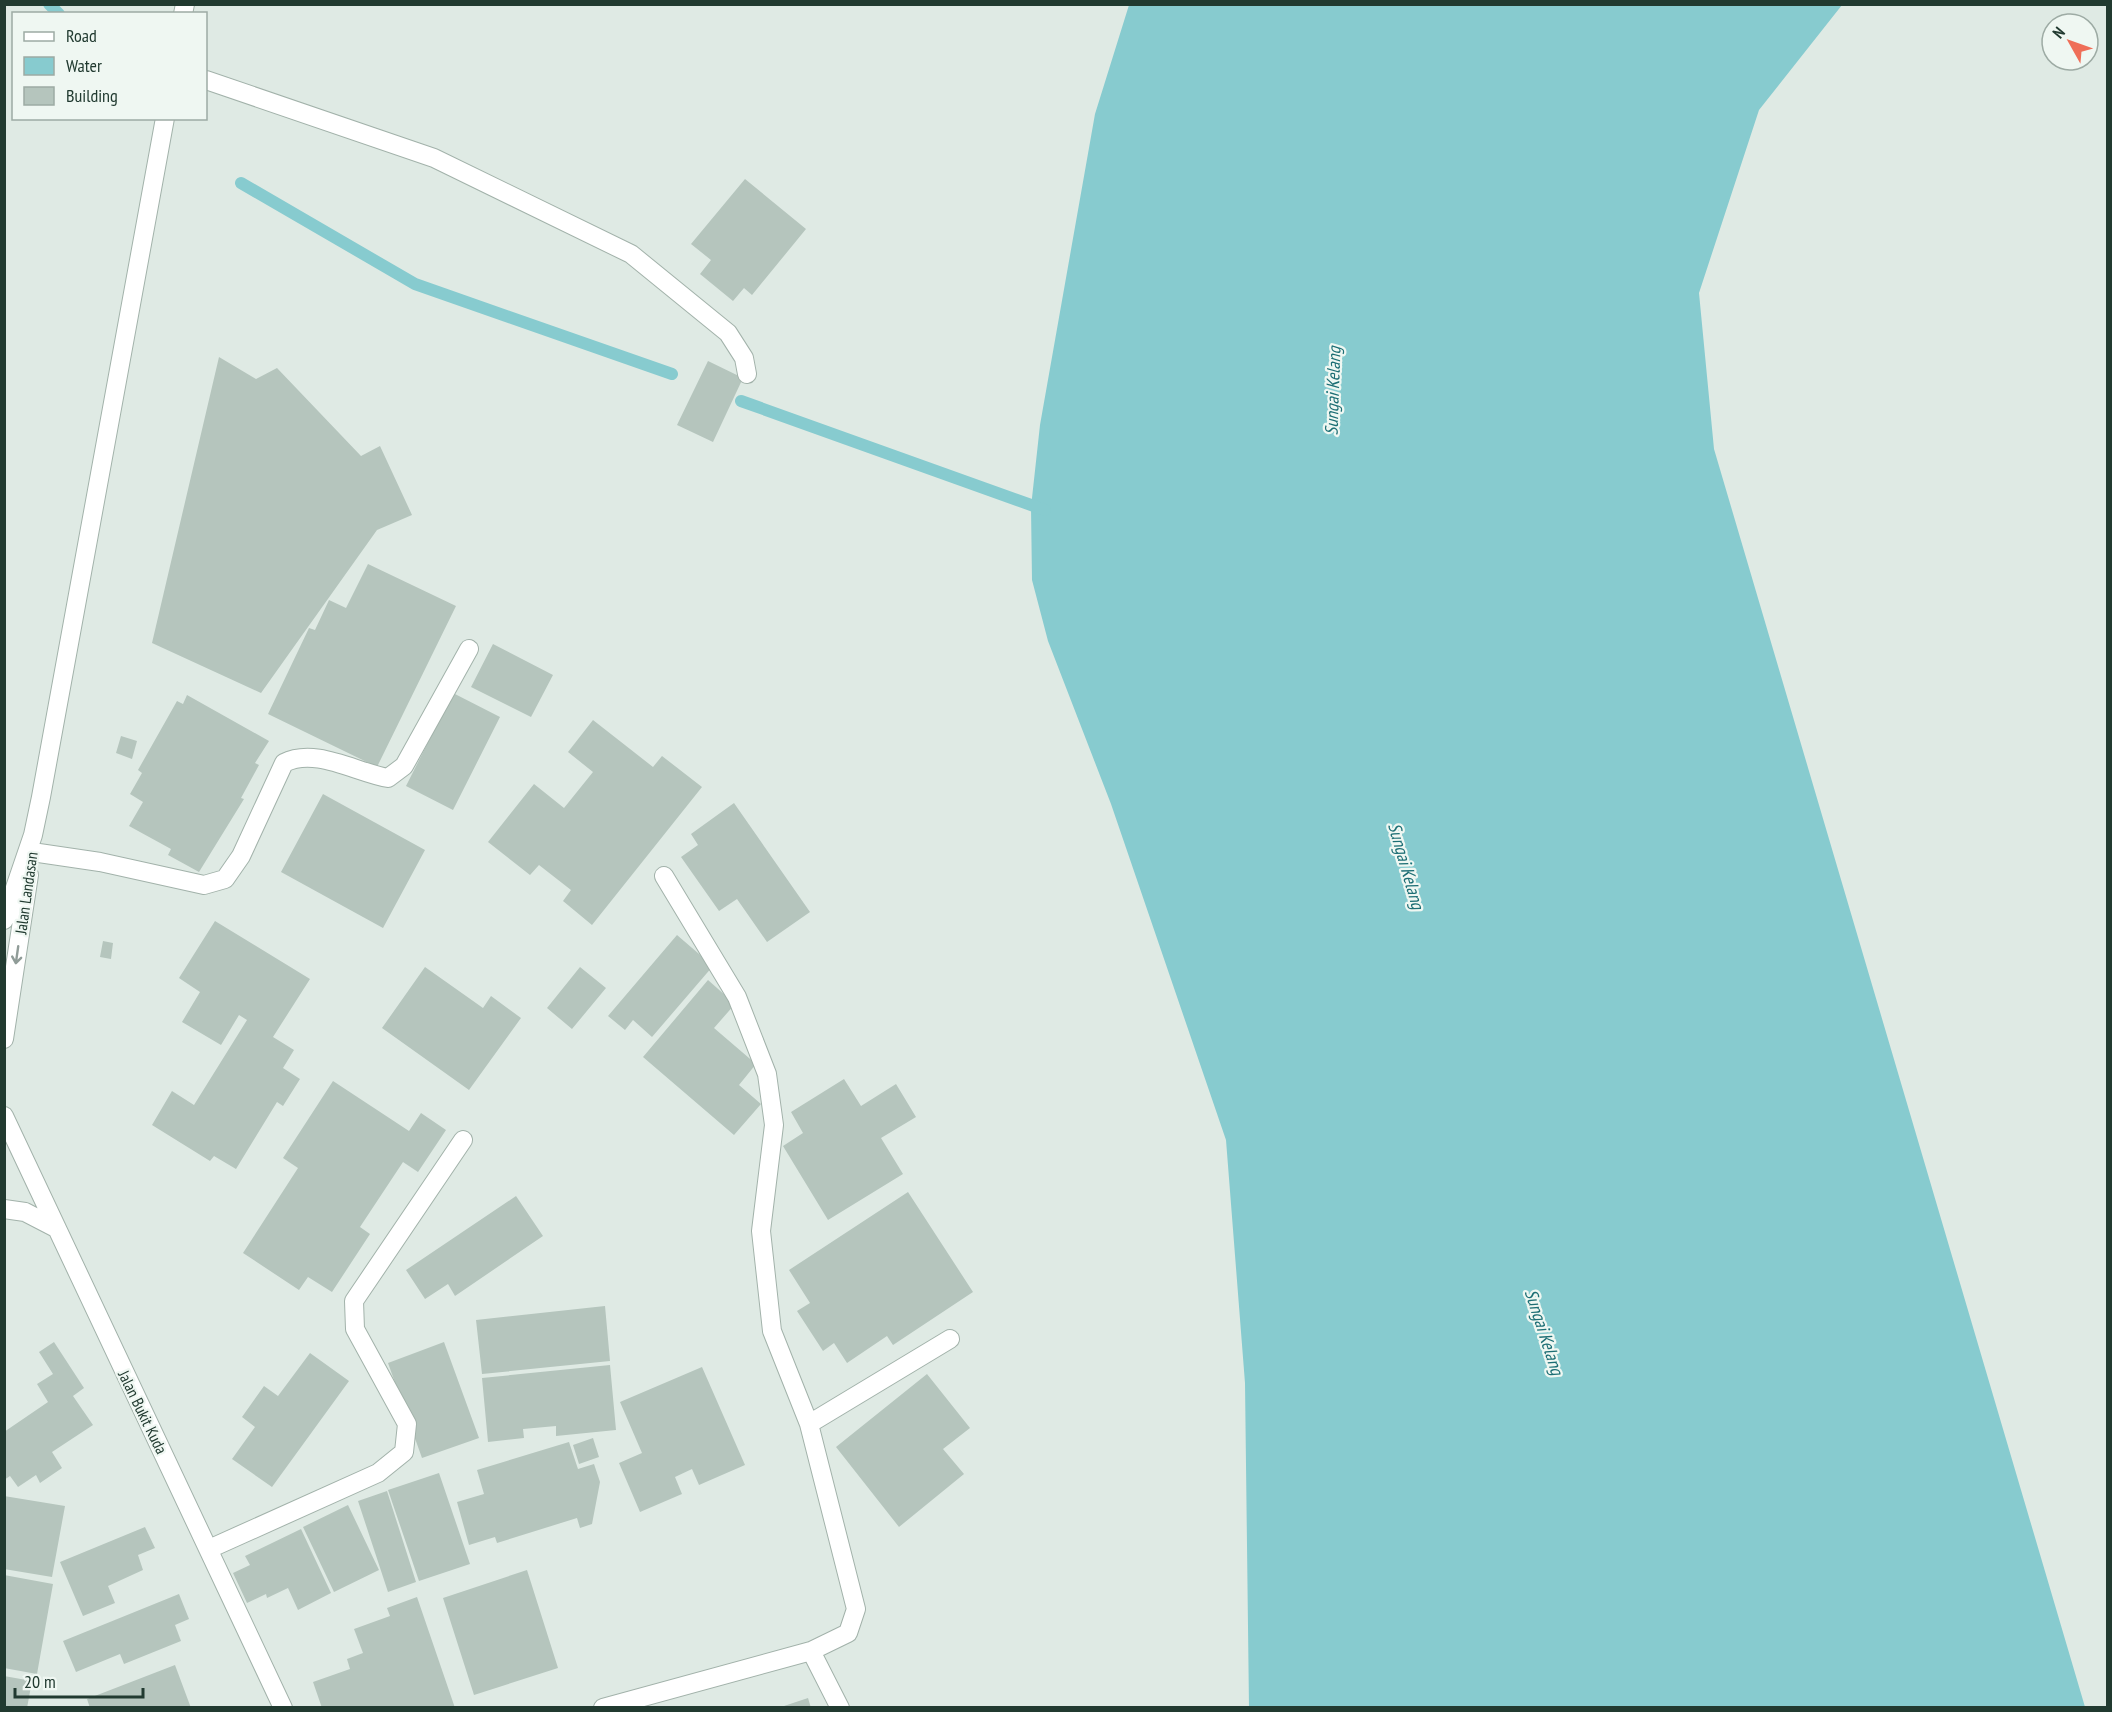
<svg xmlns="http://www.w3.org/2000/svg" width="2112" height="1712" viewBox="0 0 2112 1712" font-family="'PT Sans Narrow',sans-serif">
<style>
.water{fill:#87cbcf}
.lines{fill:none;stroke-linecap:round;stroke-linejoin:round}
.stream{stroke:#87cbcf;stroke-width:12}
.building{fill:#b5c5bd}
.minor-casing{stroke:#a2b2aa;stroke-width:20}
.minor{stroke:#fff;stroke-width:18}
.oneway{stroke:#909c98}
.labels{text-anchor:middle;stroke-width:4.5;stroke-linejoin:round;paint-order:stroke}
.street-label{font-size:16px;fill:#213a30;stroke:#eff7f2}
.water-label{font-size:18px;font-style:italic;fill:#1c6e74;stroke:#eff7f2}
</style>
<rect width="100%" height="100%" fill="#dfeae4"/>
<path class="water" d="M 1129,5 L 1842,5 L 1759,110 L 1699,293 L 1714,449 L 2085,1707 L 1249,1707 L 1245,1383 L 1226,1140 L 1111,804 L 1048,641 L 1032,580 L 1031,507 L 1040,425 L 1095,114 Z"/>
<g class="lines">
<path class="stream" d="M 49,4 L 59,14
M 241,183 L 415,284 L 672,374
M 741,401 L 1045,510"/>
</g>
<path class="building" d="M 745,179 L 806,229 L 752,295 L 744,288 L 733,301 L 700,274 L 711,260 L 691,244 Z
M 219,357 L 256,379 L 277,368 L 361,456 L 380,446 L 412,515 L 377,530 L 261,693 L 152,643 Z
M 708,361 L 743,378 L 713,442 L 677,425 Z
M 368,564 L 456,606 L 377,767 L 268,714 L 309,628 L 315,630 L 329,600 L 346,608 Z
M 493,644 L 553,675 L 531,717 L 471,687 Z
M 453,693 L 500,717 L 453,810 L 406,786 Z
M 187,695 L 269,741 L 255,763 L 259,765 L 241,798 L 244,799 L 199,872 L 168,855 L 171,849 L 129,826 L 143,802 L 130,794 L 142,773 L 138,770 L 177,701 L 183,704 Z
M 593,720 L 653,767 L 662,756 L 702,787 L 592,925 L 563,901 L 571,890 L 539,865 L 530,875 L 488,842 L 534,784 L 564,808 L 593,772 L 568,752 Z
M 121,736 L 137,741 L 132,759 L 116,753 Z
M 323,794 L 425,850 L 383,928 L 281,872 Z
M 734,803 L 810,912 L 767,942 L 737,899 L 719,911 L 681,857 L 698,845 L 691,834 Z
M 215,921 L 310,979 L 273,1037 L 294,1050 L 283,1068 L 300,1079 L 283,1106 L 277,1102 L 236,1169 L 214,1156 L 210,1161 L 152,1125 L 172,1091 L 194,1105 L 247,1020 L 239,1015 L 221,1045 L 182,1022 L 200,992 L 179,978 Z
M 677,935 L 713,966 L 652,1037 L 633,1020 L 625,1030 L 608,1016 Z
M 103,941 L 113,943 L 111,959 L 100,957 Z
M 425,967 L 483,1008 L 491,996 L 521,1018 L 469,1090 L 382,1028 Z
M 580,967 L 606,988 L 572,1029 L 547,1008 Z
M 708,980 L 735,1004 L 714,1028 L 756,1064 L 739,1085 L 761,1104 L 734,1135 L 643,1057 Z
M 844,1079 L 861,1106 L 896,1084 L 916,1117 L 881,1138 L 903,1174 L 828,1220 L 783,1146 L 803,1133 L 791,1112 Z
M 333,1081 L 409,1131 L 421,1113 L 446,1130 L 418,1172 L 403,1162 L 360,1227 L 370,1234 L 332,1292 L 308,1277 L 299,1290 L 243,1253 L 298,1168 L 283,1158 Z
M 908,1192 L 973,1292 L 893,1345 L 887,1336 L 847,1363 L 834,1343 L 823,1351 L 797,1311 L 810,1303 L 789,1270 Z
M 516,1196 L 543,1236 L 455,1296 L 448,1284 L 425,1299 L 406,1270 Z
M 605,1306 L 610,1361 L 482,1374 L 476,1320 Z
M 54,1342 L 84,1388 L 73,1396 L 93,1425 L 52,1452 L 62,1468 L 40,1483 L 36,1475 L 18,1487 L 10,1476 L 4,1480 L 4,1432 L 48,1402 L 37,1384 L 53,1374 L 39,1352 Z
M 444,1342 L 479,1438 L 422,1458 L 388,1363 Z
M 310,1353 L 349,1381 L 272,1487 L 232,1459 L 255,1427 L 242,1417 L 264,1386 L 278,1396 Z
M 610,1365 L 616,1430 L 556,1436 L 556,1426 L 523,1429 L 524,1438 L 488,1442 L 482,1378 Z
M 702,1367 L 745,1465 L 699,1485 L 692,1469 L 675,1477 L 682,1494 L 640,1512 L 619,1463 L 642,1453 L 620,1402 Z
M 927,1374 L 970,1428 L 943,1449 L 964,1474 L 899,1527 L 836,1447 Z
M 593,1438 L 599,1457 L 579,1464 L 573,1445 Z
M 569,1442 L 578,1469 L 594,1464 L 600,1482 L 592,1524 L 580,1528 L 577,1518 L 497,1543 L 495,1537 L 469,1545 L 457,1502 L 484,1494 L 477,1470 Z
M 439,1473 L 470,1564 L 419,1581 L 388,1490 Z
M 387,1491 L 416,1582 L 388,1592 L 358,1501 Z
M 4,1496 L 65,1506 L 52,1577 L 4,1569 Z
M 348,1505 L 379,1570 L 334,1592 L 303,1527 Z
M 145,1527 L 155,1548 L 138,1555 L 143,1570 L 108,1586 L 115,1603 L 83,1616 L 60,1562 Z
M 301,1529 L 331,1593 L 298,1610 L 288,1588 L 267,1598 L 266,1594 L 247,1603 L 233,1573 L 250,1565 L 245,1556 Z
M 527,1570 L 558,1668 L 474,1695 L 443,1598 Z
M 4,1575 L 53,1584 L 37,1674 L 4,1668 Z
M 179,1594 L 189,1619 L 175,1625 L 181,1641 L 124,1664 L 120,1654 L 76,1672 L 63,1641 Z
M 417,1597 L 455,1708 L 322,1708 L 313,1682 L 350,1669 L 347,1659 L 363,1653 L 354,1629 L 390,1616 L 387,1608 Z
M 175,1665 L 191,1708 L 90,1708 L 87,1699 Z
M 4,1676 L 32,1681 L 27,1708 L 4,1708 Z
M 808,1698 L 811,1708 L 781,1708 L 781,1707 Z"/>
<g class="lines">
<g class="minor-casing">
<path id="minor" d="M 183,14 L 185,4
M 206,80 L 434,158 L 631,254 L 728,333 L 744,358 L 747,374
M 32,852 L 100,862 L 204,885 L 225,879 L 241,856 L 284,763 C 315,747 355,772 388,778 L 404,766 L 469,649
M 4,920 L 33,835 L 41,797 L 165,118
M 4,1039 L 29,875
M 4,1116 L 283,1708
M 4,1209 L 25,1212 L 54,1227
M 809,1424 L 950,1339
M 209,1549 L 378,1473 L 404,1452 L 407,1424 L 355,1329 L 354,1301 L 463,1140
M 811,1651 L 840,1708
M 603,1708 L 811,1651 L 848,1633 L 856,1609 L 809,1424 L 772,1331 L 761,1231 L 774,1125 L 767,1074 L 737,997 L 664,876"/>
</g>
<use href="#minor" class="minor"/>
</g>
<defs><path id="oneway-shaft" d="M-6 0H5M1.5-3L5.5 0L1.5 3" fill="none" stroke-width="1.6" stroke-linecap="round" stroke-linejoin="round" transform="scale(1.5)"/></defs>
<use class="oneway" href="#oneway-shaft" transform="translate(17 955) rotate(98)"/>
<g class="labels">
<g class="street-label">
<text transform="translate(26 893) rotate(-82)" y="6">Jalan Landasan</text>
<text transform="translate(143 1412) rotate(64)" y="6">Jalan Bukit Kuda</text>
</g>
<g class="water-label">
<text transform="translate(1333 391) rotate(-88)" y="6">Sungai Kelang</text>
<text transform="translate(1406 866) rotate(74)" y="6">Sungai Kelang</text>
<text transform="translate(1544 1332) rotate(72)" y="6">Sungai Kelang</text>
</g>
</g>
<rect width="2112" height="1712" fill="none" stroke="#213a30" stroke-width="12"/>
<rect x="12" y="12" width="195" height="108" fill="#eff7f2" stroke="#9daba4" stroke-width="1.5"/>
<rect x="24" y="32" width="30" height="9" fill="#ffffff" stroke="#9daba4" stroke-width="1.5"/>
<text x="66" y="42" font-size="18" fill="#213a30">Road</text>
<rect x="24" y="57" width="30" height="18" fill="#87cbcf" stroke="#9daba4" stroke-width="1.5"/>
<text x="66" y="72" font-size="18" fill="#213a30">Water</text>
<rect x="24" y="87" width="30" height="18" fill="#b5c5bd" stroke="#9daba4" stroke-width="1.5"/>
<text x="66" y="102" font-size="18" fill="#213a30">Building</text>
<g transform="translate(2070 42) rotate(310)"><circle r="28" fill="#eff7f2" stroke="#9daba4" stroke-width="1.5"/>
<path d="M0-4.5L10 22L0 15L-10 22Z" fill="#ef6e58"/>
<text y="-9" font-size="16" font-weight="bold" text-anchor="middle" fill="#213a30">N</text>
</g>
<path d="M15 1688v9h128v-9" fill="none" stroke="#213a30" stroke-width="3"/>
<text x="24" y="1688" font-size="18" fill="#213a30" stroke="#eff7f2" stroke-width="4.5" paint-order="stroke">20 m</text>
</svg>
